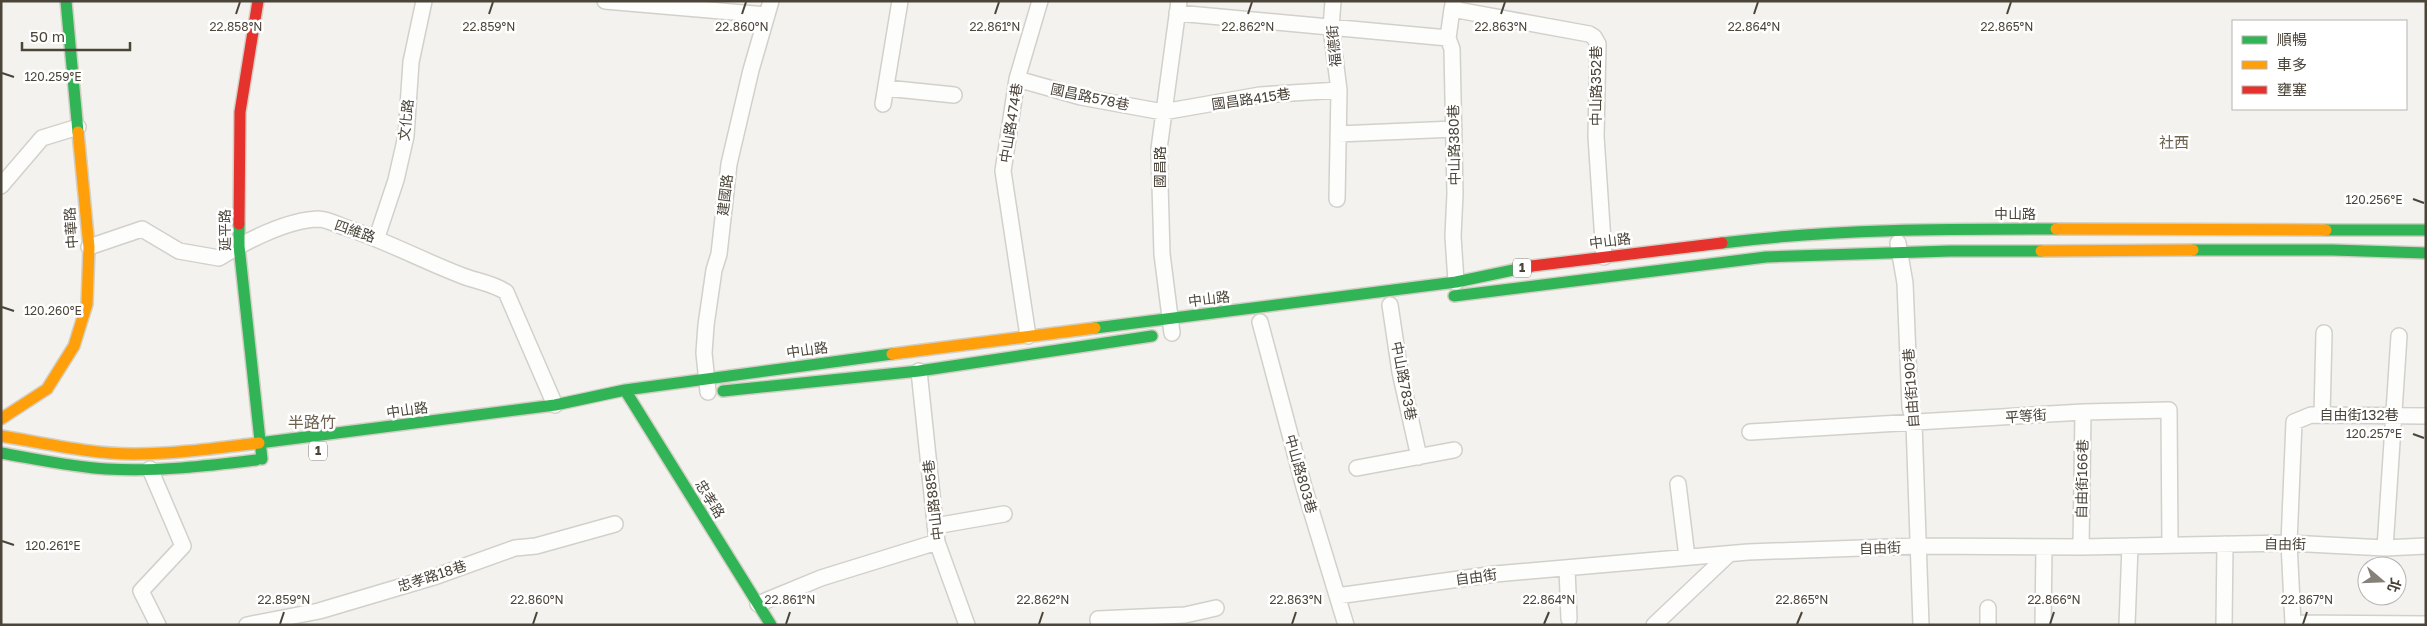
<svg xmlns="http://www.w3.org/2000/svg" width="2427" height="626" viewBox="0 0 2427 626" font-family="'Golos Text','Noto Sans TC',sans-serif">
<style>
.lines{fill:none;stroke-linecap:round;stroke-linejoin:round}
.street-casing{stroke:#d2d0cb;stroke-width:18}
.fast-casing{stroke:#d3cfc5;stroke-width:14}
.slow-casing{stroke:#d3cfc5;stroke-width:14}
.jam-casing{stroke:#d3cfc5;stroke-width:14}
.street{stroke:#fdfdfc;stroke-width:15}
.fast{stroke:#30b455;stroke-width:11}
.slow{stroke:#ff9f0a;stroke-width:11}
.jam{stroke:#e5322d;stroke-width:11}
.ticks{fill:none;stroke:#4b4439;stroke-width:2}
.labels{text-anchor:middle;stroke-width:5;stroke-linejoin:round;paint-order:stroke}
.shield{fill:#fff;stroke:#817c74;stroke-width:1}
.shield-label{font-size:12px;font-weight:bold;fill:#4b4439}
.street-label{font-size:14px;fill:#4b4439;stroke:#fff}
.neighbourhood-label{font-size:15px;fill:#6e6250;stroke:#fff}
.quarter-label{font-size:16px;fill:#6e6250;stroke:#fff}
.ticks-label{font-size:12px;text-anchor:middle;fill:#4b4439;stroke:#fff;stroke-width:5;stroke-linejoin:round;paint-order:stroke}
</style>
<rect width="100%" height="100%" fill="#f4f2ee"/>
<g class="lines">
<g class="street-casing">
<path id="street" d="M 605,1 L 767,15
M 1333,1 L 1331,28 L 1339,90 L 1337,199
M 1454,1 L 1452,9 L 1589,34 L 1594,37 L 1598,44 L 1596,136 L 1604,257
M 1452,9 L 1448,38 L 1452,49 L 1455,194 L 1453,236 L 1456,282
M 1177,13 L 1448,38
M 1017,79 L 1081,97 L 1163,112 L 1260,95 L 1339,90
M 886,88 L 954,95
M 883,104 L 900,1
M 1338,134 L 1454,129
M 1,186 L 42,138 L 78,127
M 377,237 L 396,180 L 406,136 L 411,62 L 424,1
M 1898,243 L 1905,283 L 1910,407 L 1914,423 L 1921,625
M 89,247 L 142,229 L 179,251 L 219,258 C 246,241 287,220 318,219 C 326,219 336,224 344,227 C 385,240 423,261 463,276 C 479,282 492,283 506,292 L 555,405
M 1390,305 L 1400,372 L 1419,457
M 1260,322 L 1304,487 L 1346,625
M 1172,333 L 1162,254 L 1159,149 L 1179,1
M 1028,336 L 1003,171 L 1017,79 L 1040,1
M 919,371 L 937,542 L 967,625
M 708,392 L 704,353 L 706,325 L 714,270 L 719,254 L 729,164 L 751,70 L 771,1
M 2322,415 L 2324,333
M 2426,416 L 2311,415 L 2294,422 L 2289,543 L 2293,623 L 2426,624
M 1750,432 L 2083,412 L 2169,410 L 2170,544
M 1357,468 L 1454,450
M 150,469 L 183,546 L 141,591 L 158,625
M 1678,484 L 1687,557
M 935,526 L 1004,514
M 2081,547 L 2083,412
M 2385,548 L 2399,336
M 1567,568 L 1569,619
M 1337,596 L 1495,574 L 1748,552 L 1917,546 L 2081,547 L 2289,543 L 2385,548 L 2426,546
M 758,604 L 821,578 L 937,542
M 1988,608 L 1988,625
M 247,625 L 319,611 L 437,576 L 515,548 L 536,546 L 615,524
M 1099,625 L 1098,619 L 1185,615 L 1216,608
M 1654,625 L 1729,554
M 2043,625 L 2044,547
M 2127,625 L 2130,546
M 2224,625 L 2225,544"/>
</g>
<g class="fast-casing">
<path id="fast" d="M 66,1 L 78,132
M 239,224 L 239,246 L 262,459
M 2326,230 L 2426,230
M 1722,243 C 1833,229 1945,229 2056,229
M 2193,250 L 2333,250 L 2426,253
M 1454,296 L 1766,257 L 1950,251 L 2041,251
M 1095,328 L 1456,282 L 1532,266
M 625,390 L 771,625
M 723,391 L 919,371 L 1152,336
M 259,443 L 555,405 L 625,390 L 892,354
M 1,453 C 36,459 71,467 107,469 C 157,472 207,466 256,460"/>
</g>
<g class="slow-casing">
<path id="slow" d="M 2056,229 L 2326,230
M 2041,251 L 2193,250
M 892,354 L 1095,328
M 1,419 L 47,389 L 74,346 L 87,304 L 89,247 L 78,132
M 1,436 C 44,443 90,454 134,454 C 176,454 217,448 259,443"/>
</g>
<g class="jam-casing">
<path id="jam" d="M 239,224 L 240,112 L 258,1
M 1532,266 L 1722,243"/>
</g>
<use href="#street" class="street"/>
<use href="#fast" class="fast"/>
<use href="#slow" class="slow"/>
<use href="#jam" class="jam"/>
</g>
<path class="ticks" d="M 236,14 L 240,2M 489,14 L 493,2M 742,14 L 746,2M 995,14 L 999,2M 1248,14 L 1252,2M 1501,14 L 1505,2M 1754,14 L 1758,2M 2007,14 L 2011,2M 2,73 L 14,77M 2413,199 L 2424,203M 2,307 L 14,311M 2413,434 L 2424,438M 2,541 L 14,545M 280,624 L 284,612M 533,624 L 537,612M 786,624 L 790,612M 1039,624 L 1043,612M 1292,624 L 1296,612M 1544,624 L 1549,612M 1797,624 L 1802,612M 2050,624 L 2054,612M 2303,624 L 2307,612"/>
<g class="labels">
<g class="shield">
<rect x="1513" y="258.5" width="18" height="19" rx="4"/>
<rect x="309" y="441.5" width="18" height="19" rx="4"/>
</g>
<g class="shield-label">
<text x="1522" y="272">1</text>
<text x="318" y="455">1</text>
</g>
<g class="street-label">
<text transform="translate(1334 46) rotate(-95)" y="5">福德街</text>
<text transform="translate(1596 86) rotate(-90)" y="5">中山路352巷</text>
<text transform="translate(1090 97) rotate(12)" y="5">國昌路578巷</text>
<text transform="translate(1251 99) rotate(-8)" y="5">國昌路415巷</text>
<text transform="translate(406 120) rotate(-84)" y="5">文化路</text>
<text transform="translate(1011 123) rotate(-81)" y="5">中山路474巷</text>
<text transform="translate(1454 145) rotate(-91)" y="5">中山路380巷</text>
<text transform="translate(1160 167) rotate(-90)" y="5">國昌路</text>
<text transform="translate(725 195) rotate(-83)" y="5">建國路</text>
<text x="2015" y="219">中山路</text>
<text transform="translate(71 228) rotate(-94)" y="5">中華路</text>
<text transform="translate(225 230) rotate(-91)" y="5">延平路</text>
<text transform="translate(355 231) rotate(19)" y="5">四維路</text>
<text transform="translate(1610 241) rotate(-7)" y="5">中山路</text>
<text transform="translate(1209 299) rotate(-7)" y="5">中山路</text>
<text transform="translate(807 350) rotate(-8)" y="5">中山路</text>
<text transform="translate(1404 381) rotate(79)" y="5">中山路783巷</text>
<text transform="translate(1911 388) rotate(-94)" y="5">自由街190巷</text>
<text transform="translate(407 410) rotate(-8)" y="5">中山路</text>
<text x="2359" y="420">自由街132巷</text>
<text transform="translate(2026 416) rotate(-4)" y="5">平等街</text>
<text transform="translate(1301 474) rotate(74)" y="5">中山路803巷</text>
<text transform="translate(2082 479) rotate(-89)" y="5">自由街166巷</text>
<text transform="translate(710 499) rotate(58)" y="5">忠孝路</text>
<text transform="translate(933 500) rotate(-97)" y="5">中山路885巷</text>
<text transform="translate(2285 544) rotate(1)" y="5">自由街</text>
<text transform="translate(1880 548) rotate(-2)" y="5">自由街</text>
<text transform="translate(432 576) rotate(-18)" y="5">忠孝路18巷</text>
<text transform="translate(1476 577) rotate(-8)" y="5">自由街</text>
</g>
<g class="neighbourhood-label">
<text x="2174" y="148">社西</text>
</g>
<g class="quarter-label">
<text x="312" y="428">半路竹</text>
</g>
</g>
<g class="ticks-label">
<text x="1501" y="31">22.863°N</text>
<text x="1754" y="31">22.864°N</text>
<text x="2007" y="31">22.865°N</text>
<text x="236" y="31">22.858°N</text>
<text x="489" y="31">22.859°N</text>
<text x="742" y="31">22.860°N</text>
<text x="995" y="31">22.861°N</text>
<text x="1248" y="31">22.862°N</text>
<text x="53" y="81">120.259°E</text>
<text x="2374" y="204">120.256°E</text>
<text x="53" y="315">120.260°E</text>
<text x="2374" y="438">120.257°E</text>
<text x="53" y="550">120.261°E</text>
<text x="284" y="604">22.859°N</text>
<text x="537" y="604">22.860°N</text>
<text x="790" y="604">22.861°N</text>
<text x="1043" y="604">22.862°N</text>
<text x="1296" y="604">22.863°N</text>
<text x="1549" y="604">22.864°N</text>
<text x="1802" y="604">22.865°N</text>
<text x="2054" y="604">22.866°N</text>
<text x="2307" y="604">22.867°N</text>
</g>
<rect width="2427" height="626" fill="none" stroke="#4b4439" stroke-width="5"/>
<rect x="2232" y="20" width="175" height="90" fill="#ffffff" stroke="#b7b4b0"/>
<rect x="2242" y="36" width="25" height="8" fill="#30b455" stroke="#b7b4b0"/>
<text x="2277" y="45" font-size="15" fill="#4b4439">順暢</text>
<rect x="2242" y="61" width="25" height="8" fill="#ff9f0a" stroke="#b7b4b0"/>
<text x="2277" y="70" font-size="15" fill="#4b4439">車多</text>
<rect x="2242" y="86" width="25" height="8" fill="#e5322d" stroke="#b7b4b0"/>
<text x="2277" y="95" font-size="15" fill="#4b4439">壅塞</text>
<g transform="translate(2382 581) rotate(109)"><circle r="24" fill="#ffffff" stroke="#b7b4b0"/>
<path d="M0-4L9 19L0 12L-9 19Z" fill="#868178"/>
<text y="-8" font-size="14" font-weight="bold" text-anchor="middle" fill="#4b4439">北</text>
</g>
<path d="M22 42v8h108v-8" fill="none" stroke="#4b4439" stroke-width="2.5"/>
<text x="30" y="42" font-size="15" fill="#4b4439" stroke="#ffffff" stroke-width="4" paint-order="stroke">50 m</text>
</svg>
